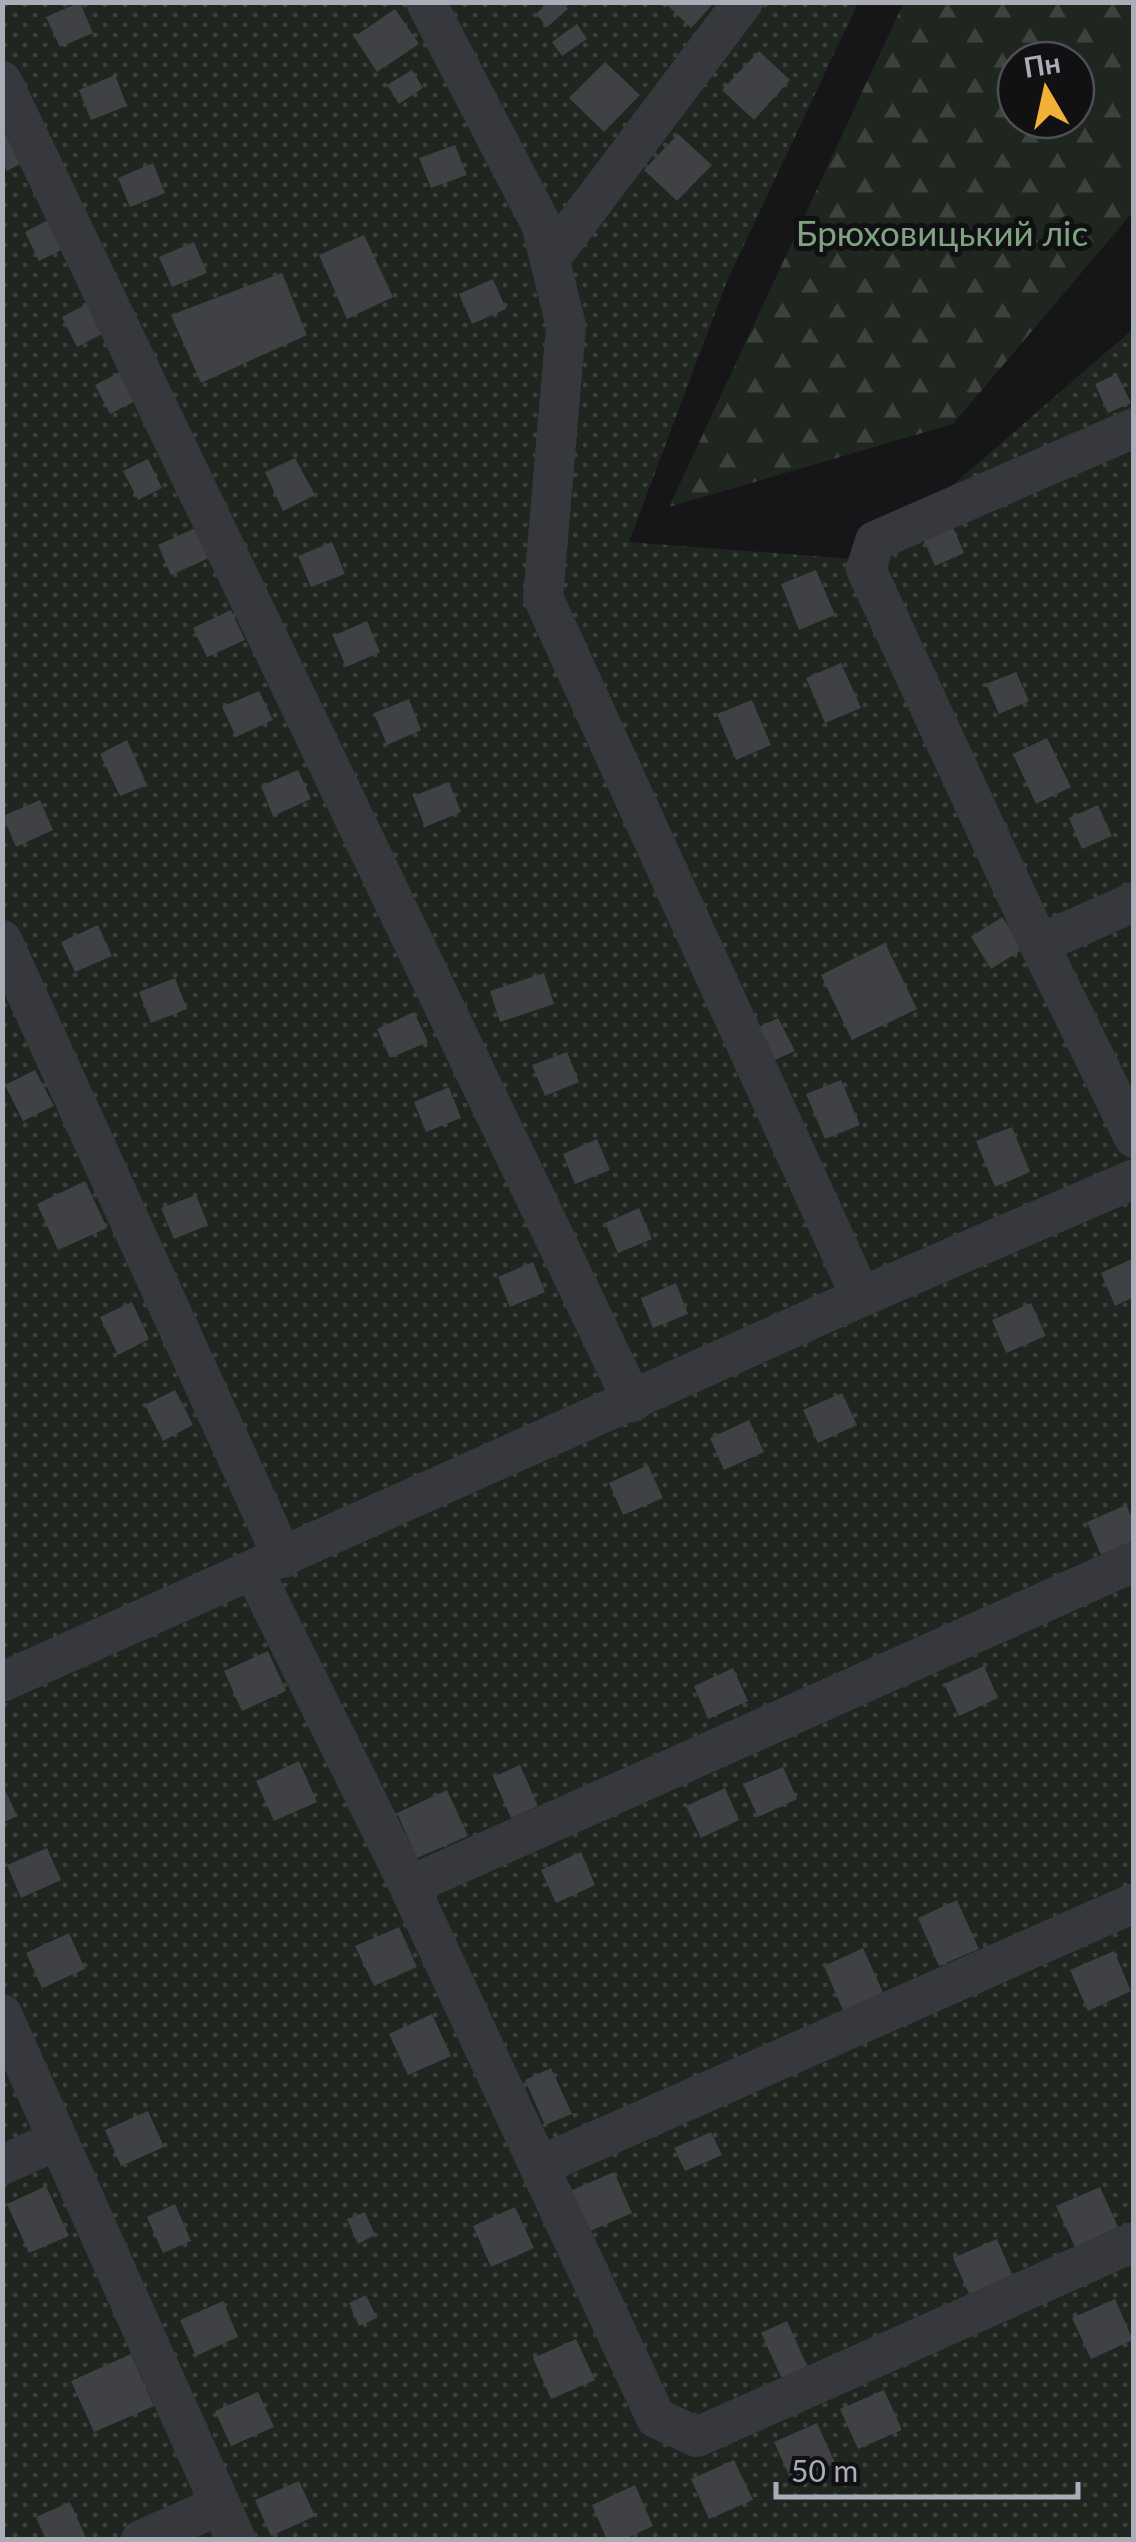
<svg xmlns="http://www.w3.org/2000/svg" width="1136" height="2542" viewBox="0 0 1136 2542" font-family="Lato,sans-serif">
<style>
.forest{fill:url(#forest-firs);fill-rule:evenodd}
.garden{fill:url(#garden-dots)}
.building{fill:#404145}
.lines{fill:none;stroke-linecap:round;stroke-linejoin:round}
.minor{stroke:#37383d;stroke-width:40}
.labels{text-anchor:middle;stroke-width:10;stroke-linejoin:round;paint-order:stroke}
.park-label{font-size:35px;fill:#7fa381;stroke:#111113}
</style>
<defs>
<pattern id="forest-firs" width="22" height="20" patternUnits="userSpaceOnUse" patternTransform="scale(2.5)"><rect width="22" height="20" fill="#1e261f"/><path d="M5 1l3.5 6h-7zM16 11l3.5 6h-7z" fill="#3c433d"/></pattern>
<pattern id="garden-dots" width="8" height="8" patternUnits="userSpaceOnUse" patternTransform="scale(2.5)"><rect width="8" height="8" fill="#1e261f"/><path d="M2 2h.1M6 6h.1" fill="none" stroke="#3c433d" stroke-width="1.8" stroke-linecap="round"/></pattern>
</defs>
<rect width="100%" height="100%" fill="#161618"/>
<path class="forest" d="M 904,2 L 1133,3 L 1133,212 L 953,424 L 669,507 ZM 1016,60 L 1076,60 L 1076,120 L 1016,120 Z"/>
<path class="garden" d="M 3,3 L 858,3 L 727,281 L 629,542 L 866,560 L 1133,329 L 1133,2539 L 3,2540 Z"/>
<path class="building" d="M 80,2 L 93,33 L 60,47 L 46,17 Z
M 548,2 L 562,2 L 568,9 L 547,27 L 536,14 Z
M 664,2 L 715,2 L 691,28 Z
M 395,9 L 419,44 L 377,72 L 354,37 Z
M 577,24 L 587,39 L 562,56 L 552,42 Z
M 759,51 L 790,80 L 754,120 L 722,90 Z
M 605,62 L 640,95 L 604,132 L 569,98 Z
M 412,70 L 423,88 L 399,104 L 387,85 Z
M 115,75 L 127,106 L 91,120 L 79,90 Z
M 16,130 L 31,158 L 7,171 L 2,163 L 2,137 Z
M 678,134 L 712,165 L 677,201 L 644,170 Z
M 455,145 L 467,175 L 431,188 L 419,158 Z
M 153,163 L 165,193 L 130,207 L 118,178 Z
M 50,219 L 65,248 L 39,261 L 25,232 Z
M 364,235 L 393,297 L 347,319 L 319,255 Z
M 194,242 L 207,273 L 172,287 L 159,257 Z
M 282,273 L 307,335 L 201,383 L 171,315 Z
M 493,279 L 506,309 L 472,324 L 459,294 Z
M 87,304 L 102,334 L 77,347 L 62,317 Z
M 120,372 L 135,401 L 110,414 L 95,385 Z
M 1117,374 L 1131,403 L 1108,413 L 1095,384 Z
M 295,458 L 315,495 L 283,511 L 265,472 Z
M 148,459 L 162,488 L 138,500 L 123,471 Z
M 951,523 L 964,553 L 935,566 L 922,536 Z
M 195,528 L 209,558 L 171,575 L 158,545 Z
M 332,542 L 345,574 L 311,587 L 298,556 Z
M 816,570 L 835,615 L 799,630 L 781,584 Z
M 231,610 L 245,640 L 207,657 L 193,628 Z
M 367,621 L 380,652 L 346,667 L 333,636 Z
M 841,663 L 861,708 L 825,723 L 806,678 Z
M 1016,672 L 1029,701 L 999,714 L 986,684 Z
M 259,691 L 273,720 L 236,737 L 222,707 Z
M 409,699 L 421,730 L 387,745 L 374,713 Z
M 752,700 L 771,745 L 736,760 L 717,714 Z
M 1047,738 L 1071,787 L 1036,804 L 1013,754 Z
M 127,740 L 147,785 L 120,796 L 100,754 Z
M 298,770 L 311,799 L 273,816 L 261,786 Z
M 449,782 L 461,812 L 425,827 L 413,796 Z
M 40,800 L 53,830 L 16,847 L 3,816 Z
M 1098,805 L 1112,836 L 1082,849 L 1069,818 Z
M 1002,917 L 1023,949 L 991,969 L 971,937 Z
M 98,925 L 112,956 L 75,972 L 61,942 Z
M 885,943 L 917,1009 L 852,1040 L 821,975 Z
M 544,973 L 554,1004 L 500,1022 L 490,991 Z
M 175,978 L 187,1009 L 151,1023 L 139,992 Z
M 414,1012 L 428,1042 L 390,1058 L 377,1029 Z
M 778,1018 L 795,1051 L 775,1060 L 759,1027 Z
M 567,1052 L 579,1082 L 545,1096 L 532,1065 Z
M 35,1070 L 54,1106 L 23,1121 L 5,1085 Z
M 841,1080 L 860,1125 L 825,1139 L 806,1094 Z
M 449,1087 L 461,1118 L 426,1132 L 414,1102 Z
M 1012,1127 L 1030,1172 L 995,1187 L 976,1141 Z
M 597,1139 L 610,1170 L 575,1184 L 563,1154 Z
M 85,1181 L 107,1228 L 58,1250 L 37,1204 Z
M 196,1195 L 208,1225 L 174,1239 L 161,1208 Z
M 639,1208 L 652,1239 L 618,1253 L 605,1223 Z
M 1134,1258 L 1134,1297 L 1115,1306 L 1101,1273 Z
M 533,1262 L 545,1292 L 510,1307 L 498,1277 Z
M 676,1283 L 688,1314 L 653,1328 L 641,1298 Z
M 132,1302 L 149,1339 L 118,1355 L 100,1317 Z
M 1031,1303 L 1046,1336 L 1006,1353 L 992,1320 Z
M 175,1390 L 193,1425 L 163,1441 L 145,1405 Z
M 842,1393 L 857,1425 L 818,1443 L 803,1410 Z
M 749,1420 L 764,1452 L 724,1470 L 710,1438 Z
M 648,1465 L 663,1498 L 623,1515 L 609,1483 Z
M 1126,1505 L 1134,1522 L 1134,1540 L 1101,1555 L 1087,1522 Z
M 268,1651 L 286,1691 L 242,1711 L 224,1671 Z
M 984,1666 L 998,1698 L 959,1716 L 944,1684 Z
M 733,1668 L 748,1701 L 708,1719 L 694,1686 Z
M 299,1761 L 317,1802 L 274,1821 L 256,1781 Z
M 520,1765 L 538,1806 L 511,1818 L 493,1777 Z
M 783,1767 L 797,1799 L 758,1817 L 743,1784 Z
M 2,1783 L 17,1816 L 2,1823 Z
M 725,1788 L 739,1820 L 701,1838 L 686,1806 Z
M 447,1790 L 468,1836 L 417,1858 L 397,1813 Z
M 47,1848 L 61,1880 L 21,1898 L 7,1865 Z
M 581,1852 L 595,1885 L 556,1903 L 541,1870 Z
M 957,1900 L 979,1949 L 939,1966 L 918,1918 Z
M 399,1927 L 417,1967 L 374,1986 L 355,1946 Z
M 69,1933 L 85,1969 L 42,1988 L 26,1953 Z
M 863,1948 L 885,1997 L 845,2015 L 824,1966 Z
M 1114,1951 L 1131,1991 L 1088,2011 L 1070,1970 Z
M 432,2014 L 451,2056 L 408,2075 L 389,2034 Z
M 551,2068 L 572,2114 L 545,2125 L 525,2080 Z
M 148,2111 L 164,2147 L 121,2166 L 105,2130 Z
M 711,2132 L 722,2155 L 685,2171 L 674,2148 Z
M 614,2172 L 632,2213 L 588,2232 L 570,2191 Z
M 46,2186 L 69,2236 L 29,2253 L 7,2204 Z
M 1100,2187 L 1118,2227 L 1075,2247 L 1056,2206 Z
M 175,2204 L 191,2241 L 163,2253 L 147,2217 Z
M 515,2207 L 534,2248 L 491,2267 L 473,2226 Z
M 365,2212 L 375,2235 L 358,2244 L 347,2219 Z
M 997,2239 L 1014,2279 L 971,2298 L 953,2258 Z
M 366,2295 L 377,2318 L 359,2326 L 349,2303 Z
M 1115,2299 L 1133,2340 L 1091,2359 L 1072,2318 Z
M 223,2301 L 238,2337 L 196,2356 L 180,2320 Z
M 787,2321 L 808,2368 L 782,2379 L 761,2333 Z
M 576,2339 L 595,2380 L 551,2399 L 533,2358 Z
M 131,2354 L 154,2406 L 94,2432 L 71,2381 Z
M 884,2390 L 902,2430 L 858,2449 L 840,2409 Z
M 258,2392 L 274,2427 L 231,2446 L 215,2411 Z
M 817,2423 L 835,2463 L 792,2482 L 774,2442 Z
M 734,2460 L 753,2500 L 709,2519 L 691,2479 Z
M 299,2481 L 315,2516 L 271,2536 L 255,2500 Z
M 635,2485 L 653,2526 L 623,2540 L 607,2540 L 592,2505 Z
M 70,2502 L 87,2540 L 46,2540 L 36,2517 Z"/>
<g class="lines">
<path class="minor" d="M 426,2 L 541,224 L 566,326 L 543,597 L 861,1297
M 2,81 L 633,1402
M 550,259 L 743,2
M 1134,428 L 875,541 L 866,569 L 1039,944 L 1134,1138
M 2,940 L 283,1558
M 1039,944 L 1134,902
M 254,1571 L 409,1886 L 656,2418 L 697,2437 L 1134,2242
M 2,1682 L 861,1297 L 1134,1179
M 409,1886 L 1134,1562
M 2,2014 L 236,2540
M 2,2165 L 58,2140
M 539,2166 L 1134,1903
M 141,2540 L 220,2505"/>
</g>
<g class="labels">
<g class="park-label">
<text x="942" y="246">Брюховицький ліс</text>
</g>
</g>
<rect width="1136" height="2542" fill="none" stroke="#a8adb8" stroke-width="10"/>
<g transform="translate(1046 90) rotate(351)"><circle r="48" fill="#111113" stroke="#4d4f55" stroke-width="2.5"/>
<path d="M0-8L18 38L0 25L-18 38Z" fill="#f2b134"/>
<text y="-15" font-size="28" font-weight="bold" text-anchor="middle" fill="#a8adb8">Пн</text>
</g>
<path d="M776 2482v15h302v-15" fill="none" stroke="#a8adb8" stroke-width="5"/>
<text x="791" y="2482" font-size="30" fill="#a8adb8" stroke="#111113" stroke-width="8" paint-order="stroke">50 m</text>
</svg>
